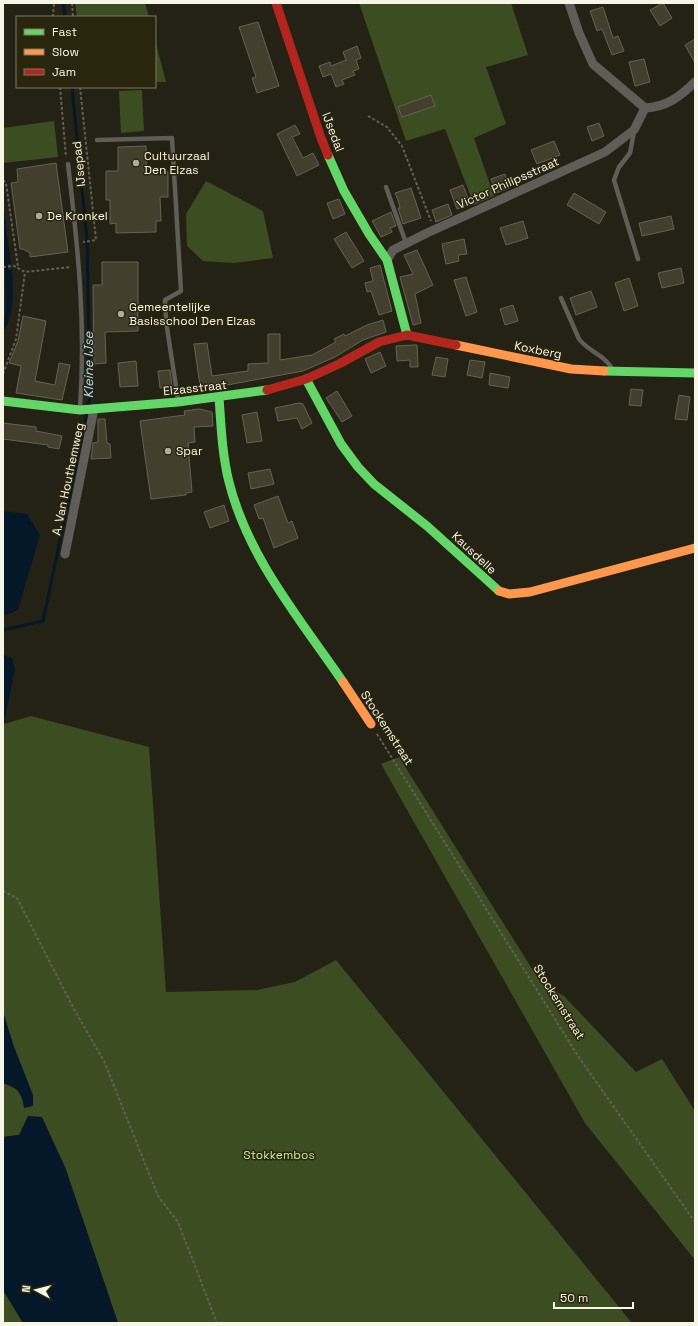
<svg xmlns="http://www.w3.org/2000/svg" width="698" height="1326" viewBox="0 0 698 1326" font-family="'Space Grotesk',sans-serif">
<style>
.green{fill:#3c4d22}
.water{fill:#051829}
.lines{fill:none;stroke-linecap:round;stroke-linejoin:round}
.stream{stroke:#051829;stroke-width:3}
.building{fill:#423f2c;stroke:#646257}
.path{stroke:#605f59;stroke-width:2;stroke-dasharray:3 2;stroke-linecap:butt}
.lane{stroke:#5e5d58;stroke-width:4.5}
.street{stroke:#5e5d58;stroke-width:9}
.fast{stroke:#63d668;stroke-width:9}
.slow{stroke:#ff974d;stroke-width:9}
.jam{stroke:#b3261e;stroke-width:9}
.poi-dot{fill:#adab9c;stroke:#2a260e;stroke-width:1.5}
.labels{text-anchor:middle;stroke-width:3;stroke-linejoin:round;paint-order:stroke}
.street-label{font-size:12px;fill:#f7f5e6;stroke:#2a260e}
.poi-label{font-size:12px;fill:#f7f5e6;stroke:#2a260e;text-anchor:start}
.park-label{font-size:12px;fill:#c7ed9b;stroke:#2a260e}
.water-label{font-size:13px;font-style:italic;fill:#aed5fb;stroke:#2a260e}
</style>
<rect width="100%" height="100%" fill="#242214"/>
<path class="green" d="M 75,3 L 145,3 L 149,17 L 77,17 Z
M 359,3 L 511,3 L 528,55 L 486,67 L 506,124 L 474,138 L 494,196 L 474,205 L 445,129 L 406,141 Z
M 155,40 L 166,82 L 155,82 Z
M 142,90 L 144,131 L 121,133 L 119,91 Z
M 54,121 L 58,157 L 3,163 L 3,128 Z
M 206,181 L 263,211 L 273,258 L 234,263 L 203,261 L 187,246 L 186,214 Z
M 31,716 L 149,747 L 166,992 L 257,990 L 295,982 L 336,960 L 632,1323 L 118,1323 L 65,1167 L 19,1135 L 3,1137 L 3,1083 L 16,1089 L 32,1106 L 3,1012 L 3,729 L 4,724 Z
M 399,757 L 541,983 L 564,996 L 636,1072 L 662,1059 L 695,1111 L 695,1260 L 585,1123 L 381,764 Z
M 3,1290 L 23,1323 L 3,1323 Z"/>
<path class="water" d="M 3,202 L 11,264 L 4,264 L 3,256 Z
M 5,270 L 12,270 C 13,291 15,313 3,332 L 6,308 Z
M 3,511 L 27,514 L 40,535 L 18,610 L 3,616 Z
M 3,655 L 12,658 L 15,669 L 3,728 Z
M 3,1012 L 13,1044 L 33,1095 L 33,1106 L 24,1108 C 23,1096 17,1085 3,1083 Z
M 28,1116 L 42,1117 L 65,1167 L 118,1323 L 23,1323 L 3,1290 L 3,1137 L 19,1135 Z"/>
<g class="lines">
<path class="stream" d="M 63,3 L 65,17
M 72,87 L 87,240 L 90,398 L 88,405
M 5,260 L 7,273
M 3,630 L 43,621 L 87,413"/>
</g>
<path class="building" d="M 663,3 L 672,18 L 660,26 L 650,10 Z
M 603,7 L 613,38 L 618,36 L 624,51 L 612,55 L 602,29 L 597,31 L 590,11 Z
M 258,22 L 279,86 L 257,93 L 252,78 L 256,77 L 239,27 Z
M 695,39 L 695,63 L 685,45 Z
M 357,46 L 361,58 L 356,60 L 359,69 L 353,71 L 355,75 L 342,80 L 344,84 L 336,87 L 331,74 L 323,77 L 319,66 L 330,62 L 331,66 L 346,60 L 343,52 Z
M 644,59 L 650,82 L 635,86 L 629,62 Z
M 431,95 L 435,106 L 402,117 L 398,107 Z
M 599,123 L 604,136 L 592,141 L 587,127 Z
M 295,125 L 300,134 L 292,137 L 303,158 L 313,153 L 319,165 L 297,176 L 277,134 Z
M 554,141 L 560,155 L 537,164 L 531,150 Z
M 146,146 L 147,173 L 168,172 L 168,197 L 160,197 L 161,221 L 156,221 L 156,232 L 116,233 L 116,223 L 110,224 L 110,200 L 106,200 L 106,171 L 118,171 L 118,147 Z
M 56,163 L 68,252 L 30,257 L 30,253 L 23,249 L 20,249 L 11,183 L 18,182 L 17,169 Z
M 505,174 L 510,188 L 496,193 L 491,179 Z
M 463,185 L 470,204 L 457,209 L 450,190 Z
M 411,188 L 421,218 L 403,224 L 398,208 L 400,208 L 398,200 L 395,193 Z
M 574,193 L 606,212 L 599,224 L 567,205 Z
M 339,199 L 345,214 L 333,219 L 327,203 Z
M 448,204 L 452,215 L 436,222 L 432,210 Z
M 391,212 L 396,226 L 390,228 L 392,232 L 381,237 L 372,221 Z
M 671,216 L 674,229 L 642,236 L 639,223 Z
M 523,221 L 528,238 L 506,245 L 500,228 Z
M 346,232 L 364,261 L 352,268 L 334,239 Z
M 464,239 L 467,254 L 458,255 L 459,261 L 446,264 L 442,244 Z
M 417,250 L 433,285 L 415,294 L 421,323 L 413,325 L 400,277 L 413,274 L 404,255 Z
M 102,262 L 138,262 L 138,331 L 105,332 L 106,363 L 94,364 L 93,285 L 102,285 Z
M 380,265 L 392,311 L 379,315 L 371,291 L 367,292 L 365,283 L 373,281 L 370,268 Z
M 681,268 L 684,283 L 662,288 L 658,273 Z
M 466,277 L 477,312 L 466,316 L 454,280 Z
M 629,278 L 638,306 L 624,311 L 615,283 Z
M 591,291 L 597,307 L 576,315 L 570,298 Z
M 513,305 L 518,321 L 505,325 L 500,309 Z
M 23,316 L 46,321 L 35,381 L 55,385 L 59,363 L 70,365 L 62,400 L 16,393 L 21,366 L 9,363 L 18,341 Z
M 383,320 L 386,332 L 363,340 L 335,357 L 303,371 L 227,385 L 226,382 L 200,385 L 194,344 L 207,343 L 212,376 L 248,371 L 248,364 L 268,363 L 268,334 L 280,334 L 280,360 L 312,355 L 336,342 L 334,339 L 344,334 L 345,336 L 367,325 Z
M 414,345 L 417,345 L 418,367 L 410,367 L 410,360 L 397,361 L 396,346 Z
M 380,352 L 386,366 L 371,373 L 365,359 Z
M 436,357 L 448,359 L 445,377 L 432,375 Z
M 470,360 L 485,362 L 482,378 L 467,375 Z
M 136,361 L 138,386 L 120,387 L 118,363 Z
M 170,370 L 172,387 L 160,388 L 158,371 Z
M 490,373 L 510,377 L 508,388 L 489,385 Z
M 631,389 L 643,390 L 641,406 L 629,405 Z
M 337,391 L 352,416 L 342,422 L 326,398 Z
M 679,395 L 690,397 L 687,420 L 675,419 Z
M 299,403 L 303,404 L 312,423 L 302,429 L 297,418 L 278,421 L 275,408 Z
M 199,409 L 212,412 L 213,426 L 194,427 L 195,442 L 188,443 L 192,492 L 186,493 L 186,495 L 151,499 L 140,421 L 185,415 L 184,411 Z
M 257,412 L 262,441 L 247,443 L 242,415 Z
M 98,419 L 105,419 L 107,443 L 110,444 L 111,458 L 91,459 L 93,443 L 98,442 Z
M 3,423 L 36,427 L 36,431 L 62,436 L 59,449 L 48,447 L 48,445 L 3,439 Z
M 270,469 L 274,484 L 251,489 L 248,473 Z
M 278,496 L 288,523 L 292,521 L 298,538 L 274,548 L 263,518 L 259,519 L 254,505 Z
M 224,505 L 229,521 L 210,528 L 204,512 Z"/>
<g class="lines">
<path class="path" d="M 72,3 L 73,17
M 53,17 L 54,3
M 60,87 L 66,157
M 80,87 L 96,240 L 83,242
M 368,116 L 387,127 L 402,146 L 431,221
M 3,180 L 6,183 L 18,267
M 3,267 L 14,266 L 25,272 L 71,267
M 3,374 L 16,339 L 25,272
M 377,734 L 578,1056 L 695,1222
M 3,891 L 17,898 L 75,1011 L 104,1061 L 158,1196 L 178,1222 L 217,1323"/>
<path class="lane" d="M 634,132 L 630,153 L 619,167 L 614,180 L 638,259
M 97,140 L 172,138 L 181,291 L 165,300 L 166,321 L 178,400
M 68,164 C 78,247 86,324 80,408
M 386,187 L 406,243
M 561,298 L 579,339 C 589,352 605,355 613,370"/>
<path class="street" d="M 569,3 L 579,33 L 593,64 L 645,108
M 645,108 C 666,107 680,97 695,82
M 387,260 L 393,250 L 427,233 L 605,152 L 634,130 L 645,108
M 65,554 L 94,409"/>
<path class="fast" d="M 328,155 L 344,191 L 369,234 L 387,260 L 407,335
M 604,371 L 695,373
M 306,379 L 341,444 L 358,467 L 374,484 L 427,526 L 499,591
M 219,397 C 221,425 222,454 229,482 C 248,558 300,619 343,682
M 3,401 L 80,410 L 178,402 L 267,390"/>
<path class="slow" d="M 456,345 L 571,369 L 604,371
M 499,591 L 509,594 L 530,592 L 695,548
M 343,682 L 371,724"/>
<path class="jam" d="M 276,3 L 321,138 L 328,155
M 267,390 L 306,379 L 339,364 L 379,342 L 407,335 L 456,345"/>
</g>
<g class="poi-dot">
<circle cx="136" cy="163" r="4"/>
<circle cx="39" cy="216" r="4"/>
<circle cx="121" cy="314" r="4"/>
<circle cx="168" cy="451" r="4"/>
</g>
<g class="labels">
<g class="street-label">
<text transform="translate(333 132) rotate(69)" y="4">IJsedal</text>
<text transform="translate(79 164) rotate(-96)" y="4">IJsepad</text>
<text transform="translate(508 183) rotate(-24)" y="4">Victor Philipsstraat</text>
<text transform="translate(538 350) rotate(11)" y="4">Koxberg</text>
<text transform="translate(195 388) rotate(-6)" y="4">Elzasstraat</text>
<text transform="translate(68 479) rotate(-78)" y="4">A. Van Houthemweg</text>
<text transform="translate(474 553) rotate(43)" y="4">Kausdelle</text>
<text transform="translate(387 728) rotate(57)" y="4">Stockemstraat</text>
<text transform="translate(559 1002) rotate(58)" y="4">Stockemstraat</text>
</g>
<g class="poi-label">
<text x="144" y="160">Cultuurzaal<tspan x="144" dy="14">Den Elzas</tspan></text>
<text x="47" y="220">De Kronkel</text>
<text x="129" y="311">Gemeentelijke<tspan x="129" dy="14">Basisschool Den Elzas</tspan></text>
<text x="176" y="455">Spar</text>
</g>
<g class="park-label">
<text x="279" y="1159">Stokkembos</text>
</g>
<g class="water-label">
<text transform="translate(88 365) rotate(-90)" y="5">Kleine IJse</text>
</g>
</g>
<rect width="698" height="1326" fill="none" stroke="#f7f5e6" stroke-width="8"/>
<rect x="16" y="16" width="140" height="72" fill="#2a260e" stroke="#7c7964"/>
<rect x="24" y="29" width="20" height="6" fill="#63d668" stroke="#7c7964"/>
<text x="52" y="36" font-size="12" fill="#f7f5e6">Fast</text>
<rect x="24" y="49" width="20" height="6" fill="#ff974d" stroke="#7c7964"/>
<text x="52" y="56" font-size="12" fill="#f7f5e6">Slow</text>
<rect x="24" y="69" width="20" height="6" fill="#b3261e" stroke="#7c7964"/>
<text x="52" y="76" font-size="12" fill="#f7f5e6">Jam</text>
<g transform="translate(36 1290) rotate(277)" stroke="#2a260e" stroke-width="3" paint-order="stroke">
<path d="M0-3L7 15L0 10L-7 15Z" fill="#f7f5e6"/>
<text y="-6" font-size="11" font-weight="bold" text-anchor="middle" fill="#f7f5e6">N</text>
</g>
<path d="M554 1302v6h79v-6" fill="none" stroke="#f7f5e6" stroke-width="2"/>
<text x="560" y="1302" font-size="12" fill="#f7f5e6" stroke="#2a260e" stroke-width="3" paint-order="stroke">50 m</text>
</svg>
